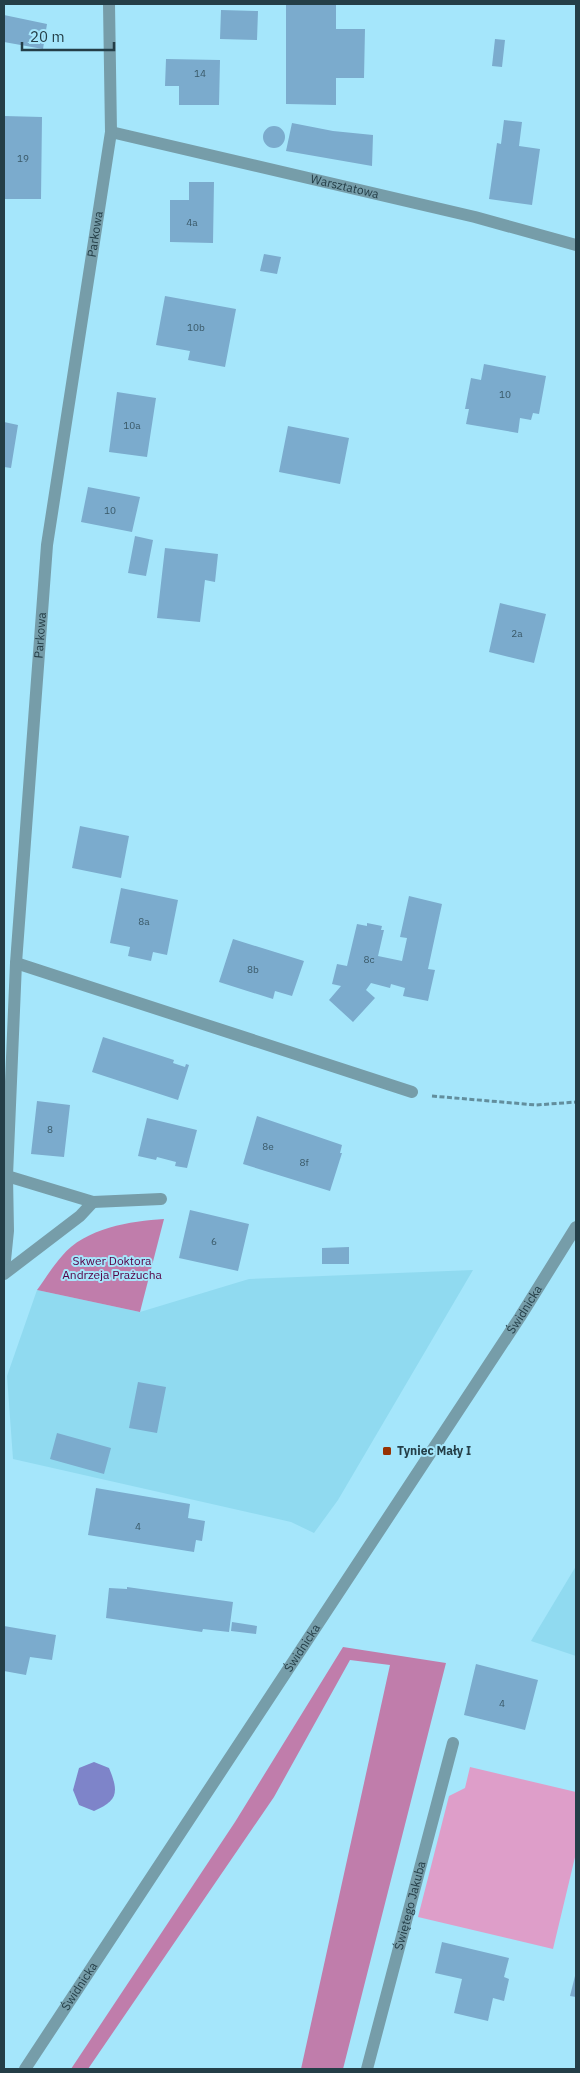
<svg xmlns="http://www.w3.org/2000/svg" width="580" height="2073" viewBox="0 0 580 2073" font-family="'IBM Plex Sans',sans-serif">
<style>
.built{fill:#90daf0}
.green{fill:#de9ec9}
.forest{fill:#c07dab}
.water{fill:#7e84c9}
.building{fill:#7babcd}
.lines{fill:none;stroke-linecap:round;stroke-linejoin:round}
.path{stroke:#628e9d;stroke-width:3;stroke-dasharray:5 2.5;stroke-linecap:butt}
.minor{stroke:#769da9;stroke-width:12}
.poi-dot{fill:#973203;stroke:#a5e6fb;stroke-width:2}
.labels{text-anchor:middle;stroke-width:4;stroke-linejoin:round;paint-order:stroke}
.number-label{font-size:10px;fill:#3a5968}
.street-label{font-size:12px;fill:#243e47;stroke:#a5e6fb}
.park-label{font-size:12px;fill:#560044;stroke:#a5e6fb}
.poi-label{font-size:12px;font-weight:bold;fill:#243e47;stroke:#a5e6fb;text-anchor:start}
</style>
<rect width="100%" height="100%" fill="#a5e6fb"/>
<path class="built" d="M 473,1270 L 338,1500 L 314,1533 L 291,1522 L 13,1459 L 7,1376 L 37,1290 L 140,1312 L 249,1279 Z
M 576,1566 L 576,1656 L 531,1641 Z"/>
<path class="green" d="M 470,1767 L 576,1792 L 576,1853 L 553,1949 L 418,1917 L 449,1796 L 465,1788 Z"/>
<path class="forest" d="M 164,1219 L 140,1312 L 37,1290 C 45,1279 53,1266 62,1256 C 85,1228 131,1221 164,1219 Z
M 343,1647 L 446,1663 L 343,2069 L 301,2069 L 390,1665 L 350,1660 L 274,1797 L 88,2069 L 71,2069 L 235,1822 Z"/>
<path class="water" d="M 94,1762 L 109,1768 C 119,1792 118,1801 94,1811 L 79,1805 L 73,1790 L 79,1768 Z"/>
<path class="building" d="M 286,4 L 336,4 L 336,29 L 365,29 L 364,78 L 336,78 L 336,105 L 286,104 Z
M 221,10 L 258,11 L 257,40 L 220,39 Z
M 4,15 L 47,24 L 43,49 L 4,42 Z
M 495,39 L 505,40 L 502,67 L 492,66 Z
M 166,59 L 220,60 L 219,105 L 179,105 L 179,86 L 165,86 Z
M 4,116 L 42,117 L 41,199 L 4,199 Z
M 504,120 L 522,122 L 519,146 L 540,149 L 532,205 L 489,199 L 497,143 L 501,144 Z
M 292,123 L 333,131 L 373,135 L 372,166 L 286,151 Z
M263 137a11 11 0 1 1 22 0a11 11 0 1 1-22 0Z
M 189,182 L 214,182 L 213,243 L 170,242 L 170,200 L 189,200 Z
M 264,254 L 281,257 L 277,274 L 260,271 Z
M 165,296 L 236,309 L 225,367 L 188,360 L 190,351 L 156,345 Z
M 484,364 L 546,376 L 539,414 L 533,413 L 531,420 L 520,418 L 518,433 L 466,424 L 469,409 L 465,409 L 471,378 L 481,380 Z
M 117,392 L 156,398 L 147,457 L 109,452 Z
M 4,422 L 18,425 L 11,468 L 4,467 Z
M 288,426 L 349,438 L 340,484 L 279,472 Z
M 88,487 L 140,497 L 132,532 L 81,522 Z
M 135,536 L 153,540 L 146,576 L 128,573 Z
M 165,548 L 218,554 L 215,582 L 205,580 L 200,622 L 157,618 Z
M 500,603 L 546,614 L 534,663 L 489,652 Z
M 80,826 L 129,836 L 121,878 L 72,868 Z
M 121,888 L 178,900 L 167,955 L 153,952 L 151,961 L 128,956 L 130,947 L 110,943 Z
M 409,896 L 442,904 L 428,969 L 435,970 L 428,1001 L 403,996 L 405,988 L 391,984 L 390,988 L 371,983 L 366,990 L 375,998 L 353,1022 L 329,1000 L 341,986 L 332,984 L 337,964 L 347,966 L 357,924 L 367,926 L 367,923 L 382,926 L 381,930 L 384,930 L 378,956 L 402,961 L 407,938 L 400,937 Z
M 233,939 L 304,961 L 292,996 L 275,991 L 273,999 L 219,982 Z
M 103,1037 L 174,1060 L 173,1063 L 185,1067 L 186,1064 L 189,1065 L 178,1100 L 92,1072 Z
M 37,1101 L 70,1105 L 64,1157 L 31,1154 Z
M 257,1116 L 342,1145 L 340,1153 L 342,1153 L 330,1191 L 243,1164 Z
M 147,1118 L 197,1130 L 187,1168 L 175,1166 L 176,1162 L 157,1157 L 156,1160 L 138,1156 Z
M 190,1210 L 249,1224 L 238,1271 L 179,1258 Z
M 349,1247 L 349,1264 L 322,1264 L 322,1248 Z
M 138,1382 L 166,1387 L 157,1433 L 129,1428 Z
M 57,1433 L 111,1448 L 104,1474 L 50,1459 Z
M 96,1488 L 190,1504 L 188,1518 L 205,1521 L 202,1541 L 196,1540 L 194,1552 L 88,1535 Z
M 127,1587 L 233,1602 L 229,1632 L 203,1629 L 202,1632 L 106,1618 L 109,1588 L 127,1589 Z
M 232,1622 L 257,1626 L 256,1634 L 231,1631 Z
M 4,1626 L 56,1635 L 52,1660 L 30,1657 L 26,1675 L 4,1671 Z
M 476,1664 L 538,1680 L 525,1730 L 464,1715 Z
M 442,1942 L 509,1958 L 504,1977 L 509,1979 L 504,2001 L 493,1998 L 488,2021 L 454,2013 L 462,1979 L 435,1973 Z
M 576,1972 L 576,1997 L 570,1996 Z"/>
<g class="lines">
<path class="path" d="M 432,1096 L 536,1105 L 576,1102"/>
<g class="minor">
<path id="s1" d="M 111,132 L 475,217 L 576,245"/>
<path d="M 16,963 L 412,1092"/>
<path d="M 7,1176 L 93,1202 L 161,1199"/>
<path id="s2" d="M 4,1270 L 8,1231 L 7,1176 L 16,963 L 47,545 L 111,132 L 109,4"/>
<path d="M 4,1274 L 80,1216 L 93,1202"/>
<path id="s3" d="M 25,2069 L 520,1317 L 576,1227"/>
<path id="s4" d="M 367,2069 L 453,1743"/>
</g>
</g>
<rect class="poi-dot" x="382" y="1446" width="10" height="10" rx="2.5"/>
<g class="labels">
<g class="number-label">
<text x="200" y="77">14</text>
<text x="23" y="162">19</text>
<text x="192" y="226">4a</text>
<text x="196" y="331">10b</text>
<text x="505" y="398">10</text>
<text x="132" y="429">10a</text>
<text x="110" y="514">10</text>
<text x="517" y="637">2a</text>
<text x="144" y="925">8a</text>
<text x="369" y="963">8c</text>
<text x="253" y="973">8b</text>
<text x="50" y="1133">8</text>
<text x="268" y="1150">8e</text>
<text x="304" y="1166">8f</text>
<text x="214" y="1245">6</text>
<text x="138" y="1530">4</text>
<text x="502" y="1707">4</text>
</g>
<g class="street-label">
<text dy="4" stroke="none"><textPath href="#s1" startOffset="240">Warsztatowa</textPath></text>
<text dy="4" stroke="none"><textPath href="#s2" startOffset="1041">Parkowa</textPath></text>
<text dy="4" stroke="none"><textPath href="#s2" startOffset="636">Parkowa</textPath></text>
<text dy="4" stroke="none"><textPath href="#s3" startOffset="909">Świdnicka</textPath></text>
<text dy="4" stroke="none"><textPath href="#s3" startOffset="504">Świdnicka</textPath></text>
<text dy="4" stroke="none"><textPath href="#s4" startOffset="169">Świętego Jakuba</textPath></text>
<text dy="4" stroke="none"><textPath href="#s3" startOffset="99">Świdnicka</textPath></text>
</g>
<g class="park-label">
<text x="112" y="1265">Skwer Doktora<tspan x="112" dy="14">Andrzeja Prażucha</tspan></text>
</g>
<g class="poi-label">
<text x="397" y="1455">Tyniec Mały I</text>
</g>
</g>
<rect width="580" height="2073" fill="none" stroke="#243e47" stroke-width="10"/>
<path d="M22 42v8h92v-8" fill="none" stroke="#243e47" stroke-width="2.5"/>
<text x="30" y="42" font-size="15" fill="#243e47" stroke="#a5e6fb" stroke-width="4" paint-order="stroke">20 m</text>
</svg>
